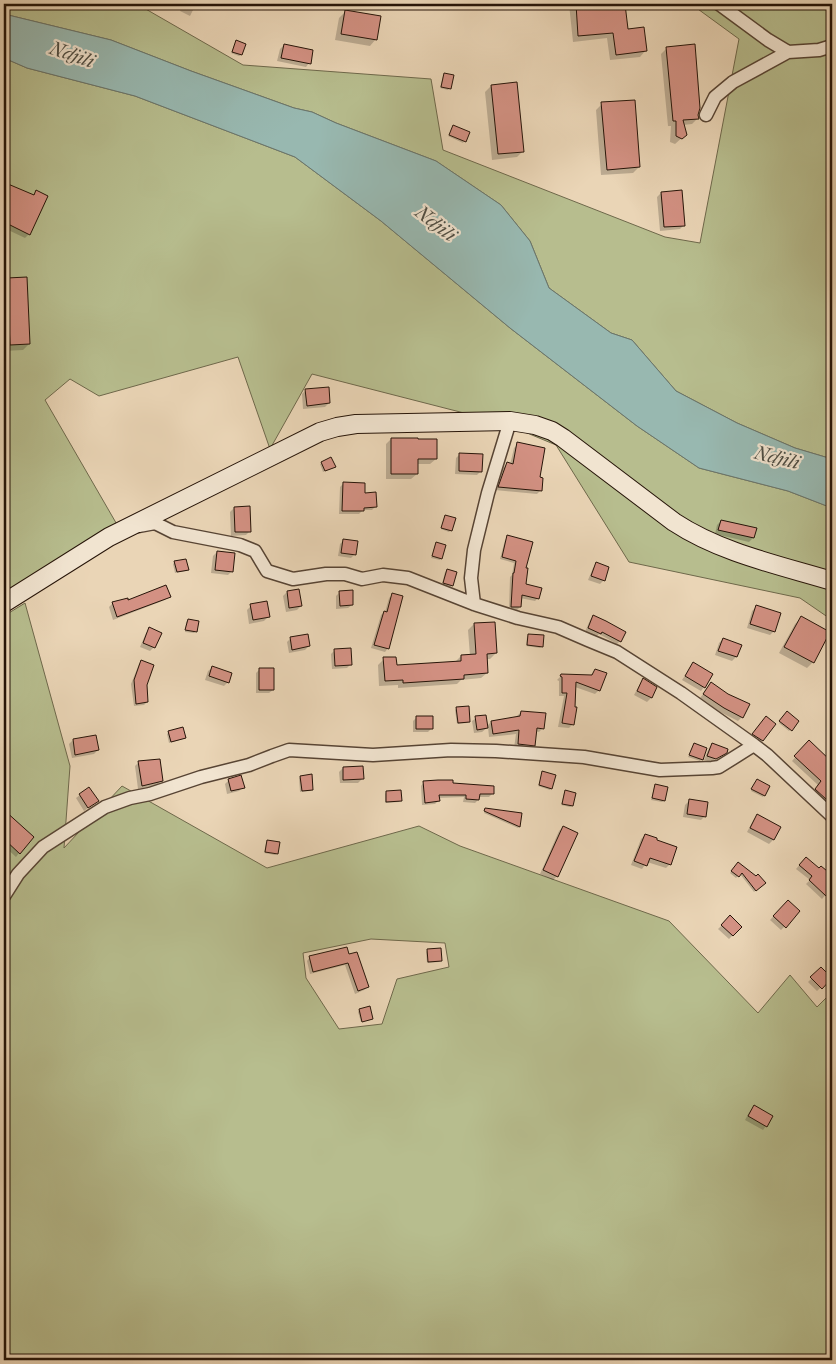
<svg xmlns="http://www.w3.org/2000/svg" width="836" height="1364" viewBox="0 0 836 1364" font-family="'IM FELL French Canon',serif">
<style>
.green{fill:#b7bd8e;stroke:#6e684b;fill-rule:evenodd}
.water{fill:#98b8b0;stroke:#6a766d}
.shadow{fill:#0003}
.building{fill:#d39183;stroke:#261408}
.lines{fill:none;stroke-linecap:round;stroke-linejoin:round}
.street-casing{stroke:#574434;stroke-width:15}
.secondary-casing{stroke:#261408;stroke-width:20}
.street{stroke:#f1e4d0;stroke-width:12}
.secondary{stroke:#f1e4d0;stroke-width:18}
.labels{text-anchor:middle;stroke-width:4.5;stroke-linejoin:round;paint-order:stroke}
.water-label{font-size:20px;font-style:italic;fill:#4e4d43;stroke:#f1e4d0}
</style>
<rect width="100%" height="100%" fill="#ead5b6"/>
<filter id="stains"><feTurbulence type="fractalNoise" baseFrequency=".004" numOctaves="4"/><feColorMatrix values="0 0 0 0 .2 0 0 0 0 .09 0 0 0 0 .02 0 0 0 .5 -.17"/></filter>
<radialGradient id="worn" r=".72"><stop offset=".6" stop-color="#630" stop-opacity="0"/><stop offset="1" stop-color="#630" stop-opacity=".3"/></radialGradient>
<path class="green" d="M 4,4 L 137,4 L 243,65 L 431,79 L 443,150 L 665,237 L 700,243 L 739,39 L 691,4 L 832,4 L 832,459 L 795,448 L 737,423 L 676,391 L 632,340 L 611,333 L 549,288 L 530,241 L 501,205 L 436,161 L 336,123 L 312,112 L 294,108 L 191,71 L 111,40 L 4,14 Z
M 4,58 L 27,68 L 135,96 L 295,157 L 381,221 L 510,328 L 637,426 L 699,468 L 788,491 L 832,508 L 832,620 L 800,598 L 629,562 L 556,445 L 503,423 L 312,374 L 270,449 L 238,357 L 99,396 L 70,379 L 45,400 L 119,528 L 4,597 Z
M 25,603 L 70,766 L 64,848 L 122,786 L 267,868 L 419,826 L 460,846 L 669,921 L 758,1013 L 790,975 L 817,1007 L 832,992 L 832,1360 L 4,1360 L 4,616 ZM 371,939 L 445,943 L 449,967 L 397,979 L 382,1024 L 339,1029 L 306,978 L 303,953 Z"/>
<path class="water" d="M 4,14 L 111,40 L 191,71 L 294,108 L 312,112 L 336,123 L 436,161 L 501,205 L 530,241 L 549,288 L 611,333 L 632,340 L 676,391 L 737,423 L 795,448 L 832,459 L 832,508 L 788,491 L 699,468 L 637,426 L 510,328 L 381,221 L 295,157 L 135,96 L 27,68 L 4,58 Z"/>
<path class="shadow" d="M 183,4 L 196,4 L 190,16 L 180,11 Z
M 405,4 L 422,4 L 417,9 L 405,7 Z
M 569,4 L 594,4 L 594,7 L 623,4 L 627,30 L 646,50 L 640,57 L 610,60 L 607,38 L 573,42 Z
M 345,12 L 376,39 L 370,46 L 335,40 L 339,18 Z
M 235,43 L 241,55 L 239,56 L 231,53 Z
M 284,45 L 309,63 L 306,67 L 277,61 L 280,49 Z
M 667,48 L 698,118 L 692,124 L 683,125 L 685,135 L 675,144 L 670,142 L 671,126 L 668,126 L 661,54 Z
M 445,74 L 450,88 L 448,90 L 440,88 L 443,76 Z
M 491,86 L 523,151 L 517,157 L 492,160 L 485,92 Z
M 602,104 L 639,167 L 633,173 L 601,175 L 596,110 Z
M 452,128 L 468,133 L 463,143 L 448,136 Z
M 8,185 L 33,195 L 37,191 L 29,234 L 25,238 L 4,228 L 4,229 L 4,191 Z
M 681,192 L 684,225 L 680,229 L 660,231 L 657,197 L 661,193 Z
M 7,279 L 29,344 L 23,350 L 4,351 L 4,283 Z
M 306,390 L 329,403 L 325,407 L 303,409 L 302,394 Z
M 391,439 L 436,459 L 430,464 L 417,464 L 417,474 L 411,479 L 386,479 L 386,444 Z
M 518,444 L 538,479 L 541,490 L 537,494 L 495,490 L 503,468 L 507,464 L 510,465 L 514,448 Z
M 460,454 L 481,471 L 477,475 L 455,474 L 456,458 Z
M 331,459 L 333,468 L 323,472 L 320,464 Z
M 344,483 L 363,495 L 376,506 L 372,510 L 363,510 L 359,514 L 339,514 L 340,487 Z
M 234,508 L 250,531 L 246,535 L 231,536 L 230,512 Z
M 445,517 L 451,530 L 449,532 L 441,529 Z
M 721,521 L 753,538 L 749,542 L 715,534 L 717,525 Z
M 508,537 L 524,569 L 525,585 L 538,598 L 535,601 L 520,598 L 520,607 L 517,610 L 509,609 L 510,577 L 512,575 L 514,563 L 500,559 L 505,540 Z
M 344,540 L 355,554 L 351,558 L 338,556 L 340,544 Z
M 436,543 L 441,558 L 440,560 L 431,558 L 435,545 Z
M 217,552 L 232,571 L 228,575 L 211,573 L 213,556 Z
M 175,562 L 187,570 L 186,571 L 175,573 L 173,564 Z
M 597,564 L 604,580 L 600,584 L 588,580 L 593,568 Z
M 447,570 L 452,586 L 450,587 L 442,584 L 445,572 Z
M 287,592 L 301,606 L 297,610 L 286,612 L 283,596 Z
M 340,592 L 352,605 L 348,608 L 336,609 L 336,596 Z
M 392,595 L 388,648 L 385,652 L 371,648 L 381,615 L 384,612 L 385,612 L 389,598 Z
M 169,596 L 165,600 L 113,620 L 109,607 L 113,603 Z
M 251,606 L 268,617 L 264,621 L 249,624 L 247,610 Z
M 756,607 L 774,631 L 770,635 L 747,628 L 752,611 Z
M 593,617 L 620,641 L 617,644 L 599,634 L 597,636 L 585,632 L 590,620 Z
M 801,618 L 813,662 L 807,668 L 779,653 L 795,624 Z
M 188,620 L 197,622 L 195,632 L 194,633 L 185,632 L 186,622 Z
M 474,624 L 496,653 L 490,659 L 486,659 L 487,673 L 481,678 L 461,680 L 457,684 L 398,688 L 398,685 L 379,686 L 378,665 L 384,659 L 395,666 L 455,662 L 461,656 L 470,656 L 468,630 Z
M 150,629 L 154,647 L 150,651 L 140,647 L 146,633 Z
M 528,635 L 542,646 L 540,648 L 526,646 L 527,637 Z
M 291,638 L 309,646 L 305,650 L 289,653 L 287,642 Z
M 723,639 L 736,657 L 732,661 L 715,655 L 719,643 Z
M 335,650 L 351,664 L 347,668 L 332,669 L 331,654 Z
M 142,661 L 147,702 L 144,705 L 134,706 L 131,684 L 139,664 Z
M 693,664 L 704,687 L 701,691 L 682,680 L 690,668 Z
M 212,668 L 228,682 L 224,686 L 205,680 L 208,671 Z
M 260,669 L 273,690 L 269,693 L 256,693 L 256,673 Z
M 595,670 L 599,690 L 595,694 L 575,687 L 573,724 L 569,728 L 558,727 L 564,696 L 559,696 L 559,681 L 557,680 L 561,676 L 590,676 Z
M 643,680 L 655,688 L 651,698 L 647,702 L 634,695 L 640,684 Z
M 711,684 L 742,717 L 738,721 L 720,712 L 700,698 Z
M 457,708 L 469,721 L 467,723 L 457,724 L 455,710 Z
M 521,712 L 543,728 L 539,732 L 535,731 L 534,745 L 530,749 L 514,748 L 516,734 L 489,737 L 488,727 L 482,732 L 474,733 L 472,721 L 476,718 L 486,727 L 491,722 L 517,718 L 517,716 Z
M 787,713 L 798,721 L 789,731 L 779,723 Z
M 417,717 L 432,728 L 428,732 L 413,732 L 413,721 Z
M 765,719 L 775,724 L 760,742 L 752,736 Z
M 169,732 L 185,737 L 183,739 L 169,743 L 167,734 Z
M 73,740 L 98,750 L 94,754 L 72,758 L 69,744 Z
M 809,742 L 832,764 L 832,812 L 812,793 L 818,785 L 792,761 Z
M 694,744 L 706,748 L 700,761 L 688,757 Z
M 713,745 L 726,752 L 711,762 L 704,760 L 709,748 Z
M 139,762 L 161,781 L 157,785 L 138,789 L 135,766 Z
M 343,768 L 362,779 L 358,783 L 340,783 L 339,772 Z
M 543,773 L 551,788 L 550,790 L 538,786 Z
M 300,777 L 312,789 L 310,791 L 300,792 L 299,778 Z
M 229,780 L 243,787 L 239,791 L 227,794 L 225,784 Z
M 424,782 L 451,785 L 493,793 L 489,797 L 478,797 L 478,800 L 475,803 L 463,802 L 464,797 L 438,798 L 438,801 L 435,804 L 422,805 L 421,786 Z
M 755,782 L 764,795 L 763,797 L 751,791 Z
M 655,785 L 664,801 L 662,802 L 651,800 L 654,787 Z
M 386,792 L 400,800 L 399,802 L 385,803 L 385,794 Z
M 566,792 L 572,806 L 570,807 L 561,805 L 564,793 Z
M 80,795 L 97,801 L 84,811 L 76,798 Z
M 689,801 L 705,816 L 701,820 L 683,817 L 685,805 Z
M 486,810 L 519,827 L 518,828 L 484,813 Z
M 7,815 L 19,853 L 16,857 L 4,846 L 4,817 Z
M 758,816 L 779,827 L 773,840 L 769,844 L 747,832 L 754,819 Z
M 563,827 L 557,876 L 553,880 L 540,874 L 559,831 Z
M 645,835 L 670,864 L 666,868 L 647,862 L 642,869 L 631,865 L 641,839 Z
M 267,841 L 279,843 L 277,854 L 275,855 L 264,853 L 266,843 Z
M 802,862 L 819,870 L 821,867 L 832,877 L 832,888 L 822,899 L 806,884 L 810,880 L 796,869 Z
M 738,863 L 764,883 L 754,892 L 740,874 L 736,878 L 730,873 Z
M 788,901 L 799,912 L 781,930 L 770,920 Z
M 730,917 L 741,927 L 729,939 L 718,929 Z
M 427,950 L 441,960 L 439,962 L 427,963 L 426,952 Z
M 348,955 L 368,987 L 364,990 L 355,994 L 345,965 L 310,974 L 307,961 L 310,957 Z
M 832,965 L 832,976 L 817,991 L 808,982 L 821,969 L 826,974 Z
M 359,1010 L 372,1018 L 370,1020 L 361,1022 L 358,1012 Z
M 754,1107 L 766,1126 L 763,1130 L 745,1120 L 750,1111 Z"/>
<path class="building" d="M 576,4 L 595,4 L 595,6 L 625,4 L 628,29 L 644,27 L 647,51 L 616,55 L 613,33 L 578,36 Z
M 345,10 L 381,16 L 377,40 L 341,34 Z
M 236,40 L 246,44 L 242,55 L 232,52 Z
M 284,44 L 313,50 L 311,64 L 281,58 Z
M 695,44 L 700,108 L 698,115 L 699,119 L 683,120 L 687,135 L 682,139 L 676,136 L 676,121 L 673,121 L 666,47 Z
M 444,73 L 454,75 L 451,89 L 441,87 Z
M 517,82 L 524,152 L 498,154 L 491,85 Z
M 635,100 L 640,167 L 607,170 L 601,102 Z
M 453,125 L 470,132 L 466,142 L 449,135 Z
M 8,184 L 34,195 L 36,190 L 48,196 L 30,235 L 4,222 L 4,194 Z
M 682,190 L 685,226 L 664,227 L 661,192 Z
M 27,277 L 30,344 L 10,345 L 7,278 Z
M 329,387 L 330,403 L 307,406 L 305,389 Z
M 391,438 L 418,438 L 418,439 L 437,439 L 437,459 L 418,459 L 418,474 L 391,474 Z
M 517,442 L 545,448 L 540,477 L 543,478 L 542,491 L 498,487 L 507,462 L 513,464 Z
M 459,453 L 483,454 L 482,472 L 459,471 Z
M 331,457 L 336,467 L 325,471 L 321,462 Z
M 343,482 L 365,483 L 365,493 L 376,492 L 377,507 L 364,508 L 364,511 L 342,511 Z
M 250,506 L 251,532 L 235,532 L 234,507 Z
M 445,515 L 456,518 L 452,531 L 441,528 Z
M 721,520 L 757,528 L 754,538 L 718,530 Z
M 507,535 L 533,542 L 526,568 L 528,568 L 526,584 L 542,588 L 539,599 L 522,595 L 521,607 L 511,607 L 513,573 L 514,573 L 516,561 L 502,557 Z
M 343,539 L 358,541 L 356,555 L 341,553 Z
M 436,542 L 446,545 L 442,559 L 432,556 Z
M 217,551 L 235,553 L 233,572 L 215,570 Z
M 186,559 L 189,570 L 177,572 L 174,561 Z
M 596,562 L 609,567 L 605,581 L 591,576 Z
M 447,569 L 457,572 L 453,586 L 443,583 Z
M 166,585 L 171,597 L 117,617 L 112,602 L 128,598 L 128,600 Z
M 299,589 L 302,606 L 289,608 L 287,591 Z
M 353,590 L 353,605 L 340,606 L 339,591 Z
M 392,593 L 403,596 L 389,649 L 374,645 L 384,611 L 387,612 Z
M 267,601 L 270,617 L 253,620 L 250,604 Z
M 756,605 L 781,613 L 775,632 L 750,624 Z
M 593,615 L 606,621 L 626,632 L 621,642 L 602,632 L 601,634 L 588,628 Z
M 801,616 L 830,632 L 814,663 L 784,647 Z
M 188,619 L 199,621 L 197,632 L 185,630 Z
M 495,622 L 497,653 L 487,654 L 488,673 L 464,675 L 464,679 L 403,683 L 403,680 L 385,681 L 383,657 L 396,657 L 397,665 L 461,661 L 461,655 L 476,654 L 474,623 Z
M 149,627 L 162,633 L 155,648 L 143,643 Z
M 308,634 L 310,646 L 292,650 L 290,637 Z
M 528,634 L 544,635 L 543,647 L 527,645 Z
M 723,638 L 742,645 L 737,657 L 718,651 Z
M 351,648 L 352,665 L 335,666 L 334,649 Z
M 141,660 L 154,665 L 147,685 L 148,702 L 136,704 L 134,680 Z
M 693,662 L 713,674 L 705,688 L 685,676 Z
M 212,666 L 232,673 L 229,683 L 209,676 Z
M 259,668 L 274,668 L 274,690 L 259,690 Z
M 595,669 L 607,673 L 600,691 L 576,682 L 575,707 L 577,707 L 574,725 L 562,723 L 567,693 L 562,693 L 562,677 L 560,676 L 561,674 L 592,675 Z
M 643,678 L 657,687 L 652,698 L 637,691 Z
M 711,682 L 728,694 L 750,704 L 743,718 L 724,708 L 703,694 Z
M 469,706 L 470,722 L 458,723 L 456,707 Z
M 521,711 L 546,713 L 544,729 L 537,728 L 535,746 L 518,744 L 519,730 L 493,734 L 491,721 L 520,716 Z
M 787,711 L 799,721 L 792,731 L 779,721 Z
M 486,715 L 488,728 L 477,730 L 475,716 Z
M 416,716 L 433,716 L 433,729 L 416,729 Z
M 766,716 L 776,724 L 763,741 L 752,734 Z
M 183,727 L 186,738 L 171,742 L 168,731 Z
M 96,735 L 99,750 L 75,755 L 73,739 Z
M 809,740 L 832,762 L 832,794 L 827,800 L 815,789 L 821,781 L 794,756 Z
M 694,743 L 707,748 L 703,760 L 689,755 Z
M 712,743 L 728,749 L 727,753 L 716,759 L 707,756 Z
M 160,759 L 163,781 L 142,786 L 138,761 Z
M 363,766 L 364,779 L 343,780 L 343,767 Z
M 542,771 L 556,775 L 552,789 L 539,785 Z
M 312,774 L 313,790 L 302,791 L 300,776 Z
M 241,775 L 245,788 L 231,791 L 228,779 Z
M 757,779 L 770,786 L 765,796 L 751,789 Z
M 438,780 L 453,780 L 453,783 L 494,786 L 494,794 L 480,794 L 479,800 L 466,799 L 466,795 L 439,795 L 440,801 L 425,803 L 423,781 Z
M 655,784 L 668,787 L 665,801 L 652,798 Z
M 89,787 L 99,801 L 88,808 L 79,794 Z
M 401,790 L 402,801 L 386,802 L 386,791 Z
M 565,790 L 576,793 L 573,806 L 562,804 Z
M 689,799 L 708,802 L 706,817 L 687,814 Z
M 485,808 L 522,813 L 520,827 L 484,811 Z
M 4,810 L 34,837 L 20,854 L 4,839 Z
M 757,814 L 781,827 L 774,840 L 750,828 Z
M 563,826 L 578,833 L 558,877 L 543,870 Z
M 645,834 L 657,838 L 657,840 L 677,847 L 671,865 L 650,858 L 647,866 L 634,861 Z
M 267,840 L 280,842 L 278,854 L 265,852 Z
M 806,857 L 819,868 L 821,866 L 832,875 L 832,890 L 826,896 L 809,880 L 812,876 L 799,865 Z
M 738,862 L 756,876 L 758,874 L 766,883 L 756,891 L 742,873 L 739,877 L 731,871 Z
M 788,900 L 800,911 L 786,928 L 773,916 Z
M 730,915 L 742,927 L 733,936 L 721,925 Z
M 347,947 L 349,954 L 357,952 L 369,987 L 358,991 L 348,963 L 313,972 L 309,956 Z
M 441,948 L 442,961 L 428,962 L 427,949 Z
M 821,967 L 832,978 L 822,989 L 810,977 Z
M 370,1006 L 373,1019 L 362,1022 L 359,1009 Z
M 754,1105 L 773,1116 L 767,1127 L 748,1116 Z"/>
<g class="lines">
<g class="street-casing">
<path id="street" d="M 719,4 L 768,40 L 788,52
M 706,115 L 715,97 L 733,82 L 788,52 L 819,50 L 832,46
M 139,526 L 155,523 L 173,532 L 240,545 L 255,551 L 267,571 L 293,579 L 326,574 L 345,574 L 362,579 L 383,575 L 408,578 L 474,604 L 518,618 L 558,627 L 588,640 L 617,652 L 681,693 L 754,745 L 767,755 L 832,816
M 474,604 L 471,578 L 474,550 L 488,493 L 510,421
M 4,896 L 18,874 L 43,847 L 105,807 L 130,798 L 150,794 L 201,777 L 249,765 L 272,756 L 289,750 L 373,755 L 451,750 L 496,751 L 584,757 L 660,770 L 712,768 L 719,767 L 754,745"/>
</g>
<g class="secondary-casing">
<path id="secondary" d="M 4,603 L 109,537 L 320,432 L 337,427 L 356,424 L 510,421 L 535,425 L 552,431 L 563,438 L 674,522 C 721,553 779,565 832,581"/>
</g>
<use href="#street" class="street"/>
<use href="#secondary" class="secondary"/>
</g>
<g class="labels">
<g class="water-label">
<text transform="translate(72 54) rotate(19)" y="7">Ndjili</text>
<text transform="translate(436 223) rotate(38)" y="7">Ndjili</text>
<text transform="translate(777 457) rotate(14)" y="7">Ndjili</text>
</g>
</g>
<rect width="836" height="1364" fill="none" stroke="#ead5b6" stroke-width="20"/>
<rect x="5" y="5" width="826" height="1354" fill="none" stroke="#261408" stroke-width="2.5"/>
<rect x="10" y="10" width="816" height="1344" fill="none" stroke="#261408"/>
<rect width="100%" height="100%" filter="url(#stains)"/>
<rect width="100%" height="100%" fill="url(#worn)"/>
</svg>
